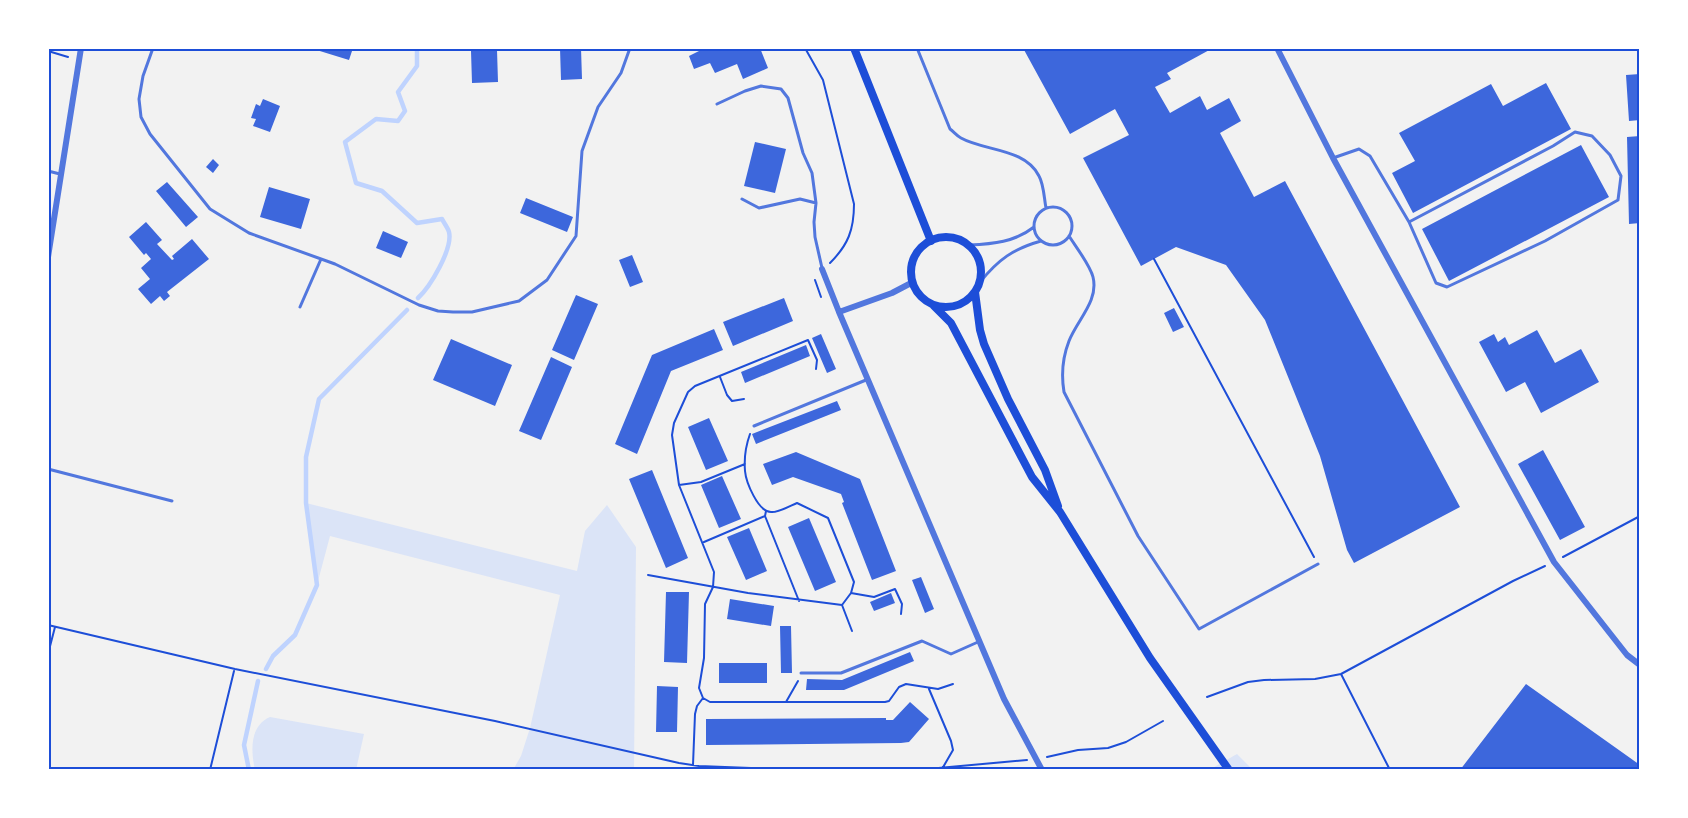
<svg xmlns="http://www.w3.org/2000/svg" width="1688" height="818" viewBox="0 0 1688 818" font-family="Lora,serif">
<style>
.green{fill:#dbe4f7}
.lines{fill:none;stroke-linecap:round;stroke-linejoin:round}
.stream{stroke:#bfd3fe;stroke-width:4.5}
.building{fill:#3d67dc}
.path{stroke:#1d4ed8;stroke-width:2}
.service{stroke:#5277de;stroke-width:3}
.minor{stroke:#5277de;stroke-width:6}
.secondary{stroke:#1d4ed8;stroke-width:8}
.neatline{fill:none;stroke:#1d4ed8;stroke-width:2}
</style>
<rect width="100%" height="100%" fill="#f2f2f2"/>
<path class="green" d="M 306,503 L 577,571 L 585,531 L 607,505 L 636,547 L 634,770 L 513,770 L 521,756 L 530,728 L 560,595 L 330,536 L 317,585 Z
M 270,717 L 364,734 L 356,770 L 255,770 C 251,752 249,726 270,717 Z
M 1237,754 L 1253,770 L 1054,770 L 1053,768 L 1209,770 Z"/>
<g class="lines">
<path class="stream" d="M 417,48 L 417,66 L 398,92 L 405,111 L 398,121 L 376,119 L 345,142 L 356,183 L 382,191 L 417,223 L 442,219 C 444,223 448,228 449,232 C 453,249 430,287 418,298
M 266,669 L 273,656 L 295,635 L 317,585 L 306,503 L 306,457 L 319,399 L 407,310
M 249,770 L 244,745 L 258,681"/>
</g>
<path class="building" d="M 310,48 L 353,48 L 349,60 Z
M 515,48 L 542,48 L 542,50 L 515,51 Z
M 560,48 L 581,48 L 582,79 L 561,80 Z
M 705,48 L 760,48 L 768,68 L 743,79 L 737,64 L 715,73 L 710,63 L 694,69 L 689,56 Z
M 1023,48 L 1213,48 L 1167,73 L 1171,79 L 1155,87 L 1170,113 L 1200,96 L 1207,110 L 1229,98 L 1241,121 L 1220,133 L 1254,197 L 1285,181 L 1460,507 L 1354,563 L 1347,550 L 1320,456 L 1265,320 L 1226,265 L 1176,247 L 1141,266 L 1083,158 L 1129,135 L 1115,109 L 1070,134 Z
M 497,50 L 498,82 L 472,83 L 471,51 Z
M 1640,74 L 1640,120 L 1629,121 L 1626,75 Z
M 1546,83 L 1571,129 L 1413,213 L 1392,173 L 1415,161 L 1399,133 L 1491,84 L 1503,106 Z
M 263,99 L 280,106 L 270,132 L 253,126 L 256,119 L 251,118 L 256,104 L 260,106 Z
M 1640,136 L 1640,223 L 1629,224 L 1627,137 Z
M 755,142 L 786,149 L 775,193 L 744,186 Z
M 1581,145 L 1609,197 L 1449,281 L 1422,229 Z
M 213,159 L 219,165 L 213,173 L 206,167 Z
M 167,182 L 198,217 L 186,227 L 156,191 Z
M 269,187 L 310,199 L 301,229 L 260,217 Z
M 526,198 L 573,217 L 567,232 L 520,213 Z
M 146,222 L 162,240 L 157,244 L 172,260 L 174,259 L 172,256 L 192,239 L 209,259 L 167,292 L 170,296 L 164,301 L 160,296 L 151,304 L 138,289 L 150,279 L 141,268 L 151,259 L 146,253 L 144,255 L 129,237 Z
M 383,231 L 408,242 L 401,258 L 376,248 Z
M 632,255 L 643,282 L 630,287 L 619,260 Z
M 576,295 L 598,304 L 574,360 L 552,350 Z
M 784,298 L 793,321 L 733,346 L 723,322 Z
M 1174,308 L 1184,327 L 1173,332 L 1164,313 Z
M 714,329 L 723,350 L 671,371 L 637,454 L 615,444 L 652,355 Z
M 1537,330 L 1555,363 L 1581,349 L 1599,382 L 1541,413 L 1525,382 L 1506,392 L 1479,342 L 1494,334 L 1498,342 L 1505,337 L 1509,345 Z
M 821,334 L 836,369 L 827,373 L 812,338 Z
M 451,339 L 512,365 L 495,406 L 433,380 Z
M 806,345 L 810,356 L 745,383 L 741,372 Z
M 551,357 L 572,367 L 541,440 L 519,431 Z
M 837,401 L 841,410 L 756,444 L 752,434 Z
M 709,418 L 728,461 L 706,470 L 688,427 Z
M 1543,450 L 1585,527 L 1560,540 L 1518,464 Z
M 796,452 L 860,479 L 896,571 L 872,580 L 842,503 L 844,502 L 841,494 L 793,477 L 772,485 L 763,464 Z
M 652,470 L 688,558 L 666,568 L 629,479 Z
M 722,476 L 741,519 L 719,528 L 701,485 Z
M 809,518 L 836,582 L 815,591 L 788,527 Z
M 749,528 L 767,571 L 746,580 L 727,537 Z
M 921,577 L 934,609 L 925,613 L 912,580 Z
M 666,592 L 689,592 L 687,663 L 664,662 Z
M 891,593 L 895,603 L 874,611 L 870,602 Z
M 730,599 L 774,606 L 771,626 L 727,619 Z
M 780,626 L 791,626 L 792,673 L 781,673 Z
M 910,652 L 914,661 L 844,690 L 806,690 L 807,679 L 842,680 Z
M 719,663 L 767,663 L 767,683 L 719,683 Z
M 1526,684 L 1640,765 L 1640,770 L 1460,770 Z
M 657,686 L 678,687 L 677,732 L 656,732 Z
M 910,702 L 929,719 L 909,742 L 901,743 L 706,745 L 706,719 L 886,718 L 886,720 L 893,720 Z"/>
<g class="lines">
<path class="path" d="M 805,48 L 823,80 L 854,204 C 854,230 848,245 830,263
M 48,51 L 68,57
M 1154,259 L 1314,557
M 815,280 L 821,297
M 816,369 L 817,360 L 808,340 L 695,386 L 688,392 L 674,423 L 672,435 L 679,485 L 714,572 L 713,587 L 705,604 L 704,658 L 699,688 L 703,698 L 710,702 L 885,702 L 889,701 L 899,687 L 906,684 L 938,689 L 953,684
M 720,377 L 727,395 L 732,401 L 744,399
M 750,434 C 746,445 744,459 745,471 C 746,482 758,512 771,512 C 778,513 790,506 797,503 L 828,518 L 854,582 L 851,593 L 842,605 L 852,631
M 679,485 L 701,482 L 745,464
M 766,511 L 765,516 L 799,601
M 704,542 L 765,516
M 1563,557 L 1640,516
M 648,575 L 748,593 L 842,605
M 851,593 L 874,597 L 895,589 L 902,604 L 901,614
M 48,625 L 235,669 L 495,721 L 679,763 L 699,766 L 801,770
M 48,654 L 55,627
M 1341,674 L 1390,770
M 929,689 L 951,741 L 953,750 L 942,769
M 1207,697 L 1248,682 L 1264,680 L 1315,679 L 1341,674 L 1513,581 L 1545,566
M 786,702 L 798,681
M 1047,757 L 1078,750 L 1108,748 L 1126,742 L 1163,721
M 693,765 L 695,714 L 697,706 L 703,698
M 210,770 L 234,671
M 916,770 L 1027,760"/>
<path class="service" d="M 153,48 L 143,76 L 139,99 L 141,117 L 150,134 L 210,209 L 249,233 L 335,264 L 419,305 L 438,311 L 453,312 L 472,312 L 519,301 L 547,280 L 576,236 L 582,151 L 598,107 L 621,73 L 630,48
M 917,48 L 950,129 C 954,132 957,136 961,138 C 984,151 1025,148 1039,176 C 1044,185 1044,198 1046,208
M 717,104 L 745,91 L 761,86 L 781,89 L 788,98 L 803,153 L 812,173 L 816,203 L 814,222 L 815,237 L 822,268
M 1333,158 L 1359,149 L 1370,156 L 1409,222 L 1553,146 L 1575,132 L 1592,136 L 1610,155 L 1621,176 L 1618,200 L 1545,241 L 1447,287 L 1436,283 L 1409,222
M 48,171 L 60,174
M 742,199 L 759,208 L 800,199 L 816,203
M1034 226a19 19 0 1 1 38 0a19 19 0 1 1-38 0Z
M 1069,236 C 1076,247 1090,265 1093,277 C 1099,301 1077,320 1069,341 C 1062,359 1061,374 1064,392 L 1138,536 L 1199,629 L 1318,564
M 969,245 C 993,244 1015,242 1034,227
M 980,282 C 999,259 1013,249 1041,241
M 300,307 L 321,259
M 754,426 L 866,380
M 48,469 L 172,501
M 801,673 L 841,673 L 922,641 L 951,654 L 978,642"/>
<path class="minor" d="M 1277,48 L 1333,158 L 1554,562 L 1627,655 L 1640,665
M 48,257 L 81,48
M 822,269 L 839,312
M 913,282 L 892,293 L 839,312 L 1004,699 L 1042,770"/>
<path class="secondary" d="M 854,48 L 931,241
M911 272a35 35 0 1 1 70 0a35 35 0 1 1-70 0Z
M 975,292 L 980,330 L 984,344 L 1008,399 L 1045,470 L 1058,506
M 934,306 L 951,323 L 1032,477 L 1060,512 L 1150,658 L 1229,770"/>
</g>
<rect width="1688" height="818" fill="none" stroke="#ffffff" stroke-width="99"/>
<rect x="50" y="50" width="1588" height="718" class="neatline"/>
</svg>
